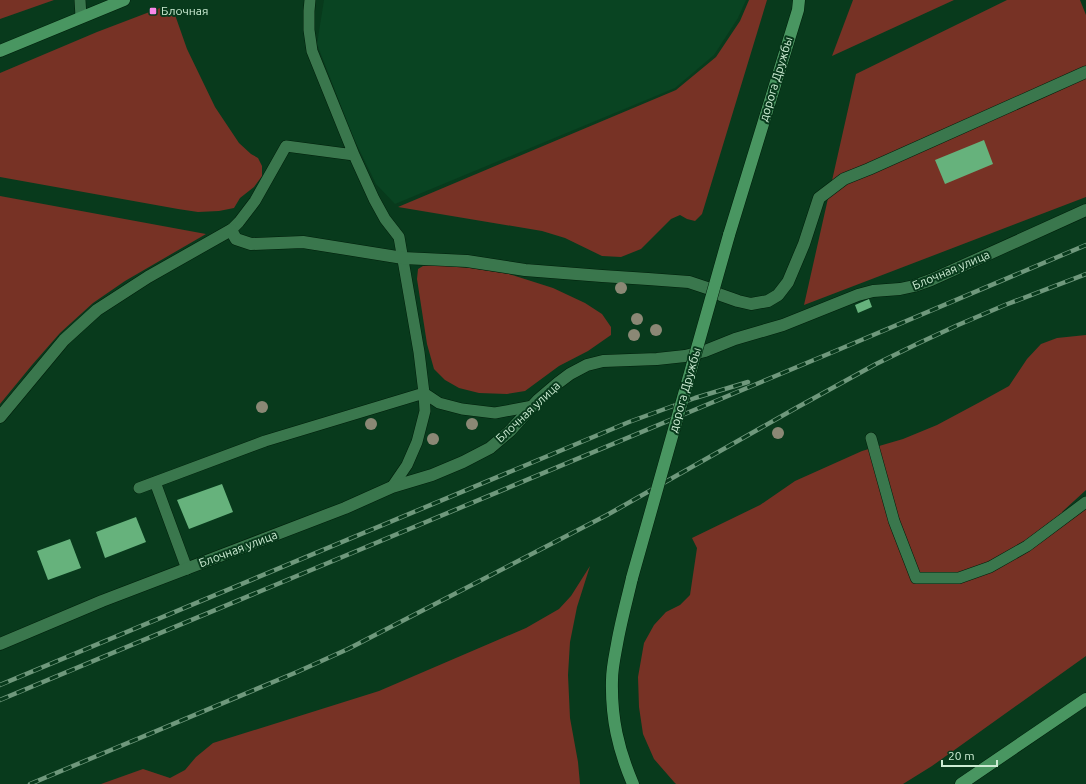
<svg xmlns="http://www.w3.org/2000/svg" width="1086" height="784" viewBox="0 0 1086 784" font-family="Ubuntu,sans-serif">
<style>
.built{fill:#094422}
.green{fill:#773225}
.building{fill:#66b27c}
.lines{fill:none;stroke-linecap:round;stroke-linejoin:round}
.service-casing{stroke:#001f0b;stroke-width:12}
.minor-casing{stroke:#001f0b;stroke-width:13}
.primary-casing{stroke:#001f0b;stroke-width:13}
.service{stroke:#3a774d;stroke-width:11}
.minor{stroke:#3a774d;stroke-width:12}
.primary{stroke:#499661;stroke-width:12}
.rail-casing{stroke:#6f987c;stroke-width:4.5}
.rail{stroke:#083a1c;stroke-width:3;stroke-dasharray:9;stroke-linecap:butt}
.primary-bridge-casing{stroke:#001f0b;stroke-width:13;stroke-linecap:butt}
.primary-bridge{stroke:#499661;stroke-width:12}
.tree{fill:#8b8875}
.poi-dot{fill:#f888e9;stroke:#083a1c;stroke-width:1.5}
.labels{text-anchor:middle;stroke-width:4;stroke-linejoin:round;paint-order:stroke}
.poi-label{font-size:12px;fill:#ccecd3;stroke:#083a1c;text-anchor:start}
.street-label{font-size:12px;fill:#ccecd3;stroke:#083a1c}
</style>
<rect width="100%" height="100%" fill="#083a1c"/>
<path class="built" d="M 324,0 L 746,0 L 738,18 L 714,55 L 675,88 L 395,204 L 376,184 L 353,137 L 317,44 Z"/>
<path class="green" d="M 0,0 L 54,0 L 0,19 Z
M 749,0 L 767,0 L 702,214 L 695,221 L 687,219 L 680,215 L 671,219 L 641,249 L 621,257 L 602,256 L 565,238 L 542,231 L 398,207 L 676,90 L 716,57 L 740,21 Z
M 853,0 L 954,0 L 832,56 Z
M 1007,0 L 1080,0 L 1086,15 L 1086,197 L 804,305 L 856,74 Z
M 160,8 L 168,8 L 174,12 L 187,49 L 215,107 L 239,143 L 251,154 L 258,158 L 262,166 L 262,176 L 254,187 L 240,198 L 234,208 L 219,211 L 198,212 L 178,209 L 0,177 L 0,73 L 97,32 Z
M 0,196 L 206,234 L 125,281 L 93,303 L 60,333 L 32,365 L 0,404 Z
M 433,265 L 470,268 L 509,274 L 553,288 L 585,303 L 602,314 L 611,327 L 611,335 L 588,351 L 559,366 L 525,391 L 507,394 L 479,393 L 459,388 L 445,380 L 434,369 L 427,344 L 417,279 L 418,269 L 423,266 Z
M 1086,335 L 1086,490 L 1062,512 L 1086,505 L 1086,656 L 932,766 L 903,784 L 676,784 L 674,782 L 654,759 L 643,734 L 639,707 L 638,677 L 644,643 L 654,625 L 666,612 L 680,605 L 690,595 L 697,548 L 692,538 L 760,505 L 795,481 L 862,451 L 903,439 L 937,425 L 980,402 L 1009,386 L 1027,359 L 1041,344 L 1057,338 Z
M 590,566 L 577,607 L 570,642 L 568,675 L 570,718 L 578,762 L 580,784 L 101,784 L 143,769 L 170,778 L 185,770 L 196,757 L 213,743 L 379,691 L 526,628 L 559,609 L 571,596 Z"/>
<path class="building" d="M 984,140 L 993,164 L 945,184 L 935,160 Z
M 869,299 L 872,307 L 858,313 L 855,305 Z
M 222,484 L 233,512 L 189,529 L 177,500 Z
M 136,517 L 146,542 L 105,558 L 96,532 Z
M 70,539 L 81,568 L 48,580 L 37,551 Z"/>
<g class="lines">
<g class="service-casing">
<path id="service" d="M 80,0 L 81,17
M 310,0 L 309,11 L 309,30 L 312,51 L 354,155
M 231,230 L 239,222 L 255,201 L 286,146 L 354,155 L 374,199 L 385,219 L 399,237 L 419,352 L 424,393 L 425,411 L 417,442 L 407,465 L 392,487
M 871,438 L 894,521 L 916,578 L 959,578 L 990,567 L 1027,546 L 1086,502
M 155,482 L 187,569
M 139,488 L 265,441 L 424,393 L 439,403 L 462,409 L 495,413 L 533,406"/>
</g>
<g class="minor-casing">
<path id="minor" d="M 0,417 L 64,340 L 97,310 L 148,277 L 231,230 L 236,239 L 251,244 L 303,242 L 403,258 L 467,261 L 525,270 L 602,276 L 648,279 L 689,282 L 707,288 L 721,295 L 738,301 L 751,304 L 768,301 L 778,295 L 788,282 L 804,244 L 819,198 L 844,179 L 869,169 L 1086,72
M 0,644 L 102,601 L 345,508 L 392,487 L 432,475 L 463,462 L 490,448 L 510,431 L 538,400 L 558,383 L 570,374 L 587,365 L 603,361 L 657,359 L 685,356 L 705,351 L 735,339 L 783,325 L 858,295 L 873,291 L 900,289 L 914,286 L 931,280 L 1086,210"/>
</g>
<g class="primary-casing">
<path id="primary" d="M 0,51 L 124,0
M 729,235 L 798,10 L 799,0
M 632,578 C 627,600 621,621 617,644 C 615,655 612,668 612,680 C 611,718 618,749 633,784
M 961,784 L 1086,699"/>
</g>
<use href="#service" class="service"/>
<use href="#minor" class="minor"/>
<use href="#primary" class="primary"/>
<g class="rail-casing">
<path id="rail" d="M 0,685 L 629,422 L 695,398 L 748,382
M 0,700 L 833,352 L 1086,245
M 30,784 L 297,672 L 348,649 L 607,515 L 796,408 L 876,364 L 919,343 L 958,325 L 1005,305 L 1086,274"/>
</g>
<use href="#rail" class="rail"/>
<g class="primary-bridge-casing">
<path id="primary-bridge" d="M 632,578 L 729,235"/>
</g>
<use href="#primary-bridge" class="primary-bridge"/>
</g>
<g class="tree">
<circle cx="621" cy="288" r="6"/>
<circle cx="637" cy="319" r="6"/>
<circle cx="656" cy="330" r="6"/>
<circle cx="634" cy="335" r="6"/>
<circle cx="262" cy="407" r="6"/>
<circle cx="371" cy="424" r="6"/>
<circle cx="472" cy="424" r="6"/>
<circle cx="778" cy="433" r="6"/>
<circle cx="433" cy="439" r="6"/>
</g>
<rect class="poi-dot" x="149" y="7" width="8" height="8" rx="2"/>
<g class="labels">
<g class="poi-label">
<text x="161" y="15">Блочная</text>
</g>
<g class="street-label">
<text transform="translate(776 79) rotate(-73)" y="4">дорога Дружбы</text>
<text transform="translate(951 270) rotate(-23)" y="4">Блочная улица</text>
<text transform="translate(685 390) rotate(-74)" y="4">дорога Дружбы</text>
<text transform="translate(528 412) rotate(-43)" y="4">Блочная улица</text>
<text transform="translate(238 549) rotate(-21)" y="4">Блочная улица</text>
</g>
</g>
<path d="M942 760v6h55v-6" fill="none" stroke="#ccecd3" stroke-width="2"/>
<text x="948" y="760" font-size="12" fill="#ccecd3" stroke="#083a1c" stroke-width="3" paint-order="stroke">20 m</text>
</svg>
